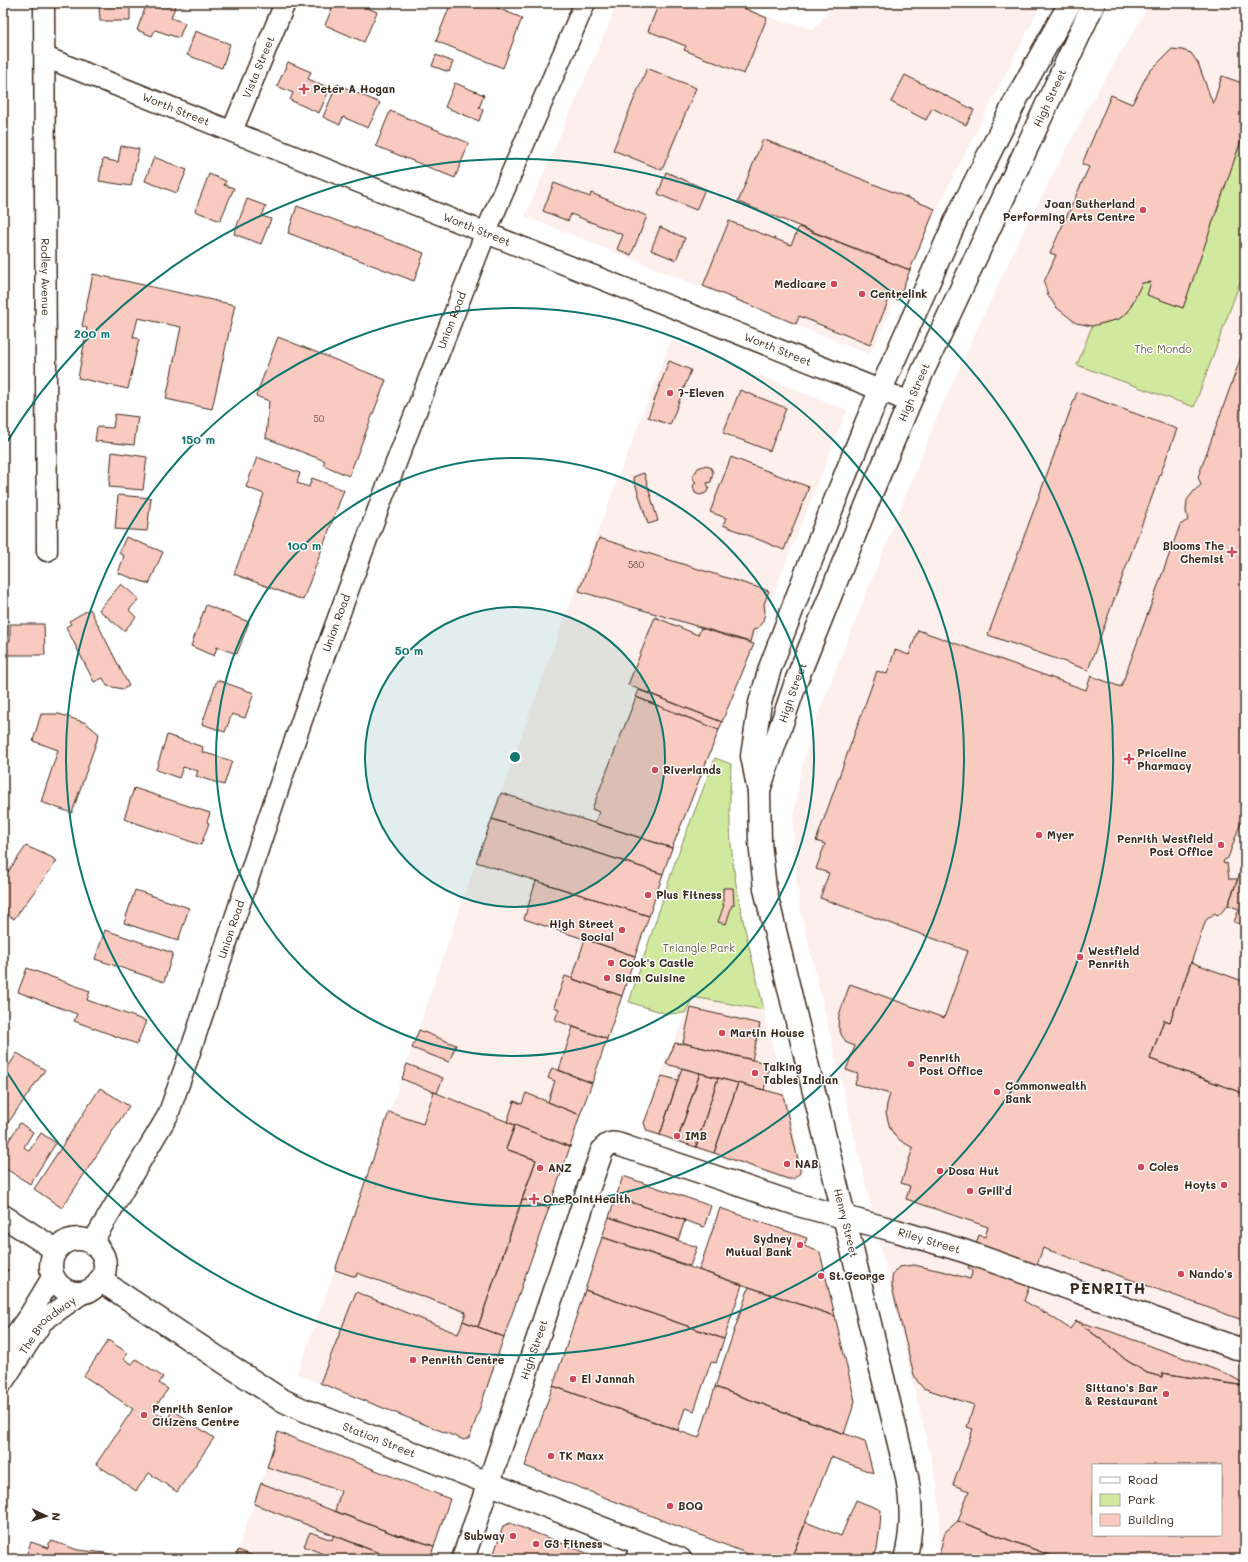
<svg xmlns="http://www.w3.org/2000/svg" width="1248" height="1562" viewBox="0 0 1248 1562" font-family="Mali,sans-serif">
<style>
.built{fill:#fdefec;fill-rule:evenodd}
.green{fill:#d1e99e;stroke:#868a5e}
.building{fill:#f9cabf;stroke:#3b2a1e;fill-rule:evenodd}
.lines{fill:none;stroke-linecap:round;stroke-linejoin:round}
.minor-casing{stroke:#3b2a1e;stroke-width:23}
.tertiary-casing{stroke:#3b2a1e;stroke-width:25}
.secondary-casing{stroke:#3b2a1e;stroke-width:25}
.minor{stroke:#fff;stroke-width:20}
.tertiary{stroke:#fff;stroke-width:22}
.secondary{stroke:#fff;stroke-width:22}
.ring{fill:none;stroke:#0f766e;stroke-width:2}
.poi-dot{fill:#d1495b;stroke:#fff;stroke-width:1.5}
.labels{text-anchor:middle;stroke-width:3;stroke-linejoin:round;paint-order:stroke}
.number-label{font-size:9px;fill:#6a5246}
.street-label{font-size:11px;fill:#3b2a1e;stroke:#fff}
.poi-label{font-size:11px;font-weight:bold;fill:#3b2a1e;stroke:#fff;text-anchor:start}
.park-label{font-size:11px;fill:#605a3e;stroke:#fff}
.district-label{font-size:15px;font-weight:bold;letter-spacing:1px;fill:#3b2a1e;stroke:#fff}
.centre{fill:#0f766e;stroke:#fff;stroke-width:2}
.ring-label{font-size:12px;text-anchor:middle;font-weight:bold;fill:#0f766e;stroke:#fff;stroke-width:3;stroke-linejoin:round;paint-order:stroke}
</style>
<rect width="100%" height="100%" fill="#fff"/>
<filter id="ink" filterUnits="userSpaceOnUse"><feTurbulence type="fractalNoise" baseFrequency=".025" numOctaves="2"/><feDisplacementMap in="SourceGraphic" scale="8" xChannelSelector="R" yChannelSelector="G"/><feConvolveMatrix kernelMatrix="1 2 1 2 8 2 1 2 1" color-interpolation-filters="sRGB"/></filter>
<g filter="url(#ink)">
<path class="built" d="M 618,3 L 733,3 L 779,21 L 814,29 L 835,3 L 1042,3 L 945,193 L 870,355 L 525,216 Z
M 1162,3 L 1245,3 L 1245,1559 L 935,1559 L 938,1547 L 940,1517 L 937,1484 L 801,912 L 795,866 L 793,824 L 798,786 L 807,747 L 820,709 L 939,412 L 1021,235 L 1089,106 L 1148,7 ZM 1093,1465 L 1221,1465 L 1221,1535 L 1093,1535 Z
M 671,340 L 847,410 L 672,848 L 470,1437 L 464,1440 L 297,1374 L 335,1270 L 476,862 L 551,654 Z
M 693,997 L 764,1010 L 803,1169 L 802,1176 L 796,1181 L 788,1181 L 646,1132 L 643,1123 L 665,1063 Z
M 278,1432 L 450,1499 L 430,1559 L 235,1559 Z"/>
<path class="green" d="M 1245,129 L 1245,269 L 1194,407 L 1077,365 L 1092,326 L 1119,319 L 1128,312 L 1142,283 L 1151,282 L 1153,297 L 1183,308 Z
M 715,758 L 731,764 C 730,790 729,817 731,843 C 735,899 752,955 764,1010 L 693,997 L 685,1013 L 667,1014 L 629,1002 L 675,862 Z"/>
<path class="building" d="M 94,3 L 130,3 L 130,21 L 100,21 L 99,6 L 94,6 Z
M 147,3 L 176,4 L 171,18 L 185,23 L 179,38 L 155,30 L 152,36 L 137,30 Z
M 341,3 L 356,3 L 377,12 L 364,42 L 325,25 L 333,6 L 338,8 Z
M 451,3 L 485,3 L 522,18 L 503,68 L 436,41 Z
M 659,3 L 732,3 L 767,18 L 744,74 L 684,50 L 686,46 L 648,31 Z
M 195,31 L 230,44 L 222,68 L 187,55 Z
M 1172,49 L 1182,50 L 1191,53 L 1198,63 L 1213,104 L 1222,76 L 1245,84 L 1245,129 L 1183,308 L 1147,295 L 1151,282 L 1142,283 L 1128,312 L 1119,319 L 1092,326 L 1076,323 L 1056,307 L 1048,295 L 1044,282 L 1056,255 L 1050,253 L 1089,167 L 1082,164 L 1111,95 L 1132,104 L 1148,73 Z
M 436,55 L 453,62 L 449,72 L 432,66 Z
M 288,62 L 311,72 L 308,79 L 330,88 L 319,113 L 290,100 L 293,93 L 277,86 Z
M 647,68 L 696,88 L 662,170 L 613,150 Z
M 905,75 L 974,110 L 966,125 L 932,108 L 926,120 L 891,102 Z
M 455,83 L 484,95 L 479,108 L 483,110 L 479,121 L 445,107 Z
M 337,84 L 380,103 L 368,128 L 343,117 L 340,125 L 323,117 Z
M 390,111 L 469,143 L 455,178 L 376,146 Z
M 763,139 L 935,209 L 910,270 L 738,202 Z
M 121,146 L 139,149 L 131,186 L 99,181 L 103,159 L 118,162 Z
M 154,157 L 187,170 L 177,193 L 145,181 Z
M 666,172 L 705,189 L 696,210 L 658,194 Z
M 209,174 L 226,181 L 224,185 L 234,188 L 220,221 L 195,211 Z
M 554,183 L 590,197 L 591,193 L 647,216 L 631,255 L 617,249 L 623,235 L 571,214 L 568,221 L 543,211 Z
M 247,199 L 266,206 L 262,216 L 271,219 L 261,244 L 234,234 Z
M 297,206 L 424,253 L 414,281 L 288,233 Z
M 729,221 L 791,245 L 799,227 L 910,270 L 898,300 L 890,297 L 870,345 L 799,316 L 796,324 L 703,286 Z
M 660,227 L 685,238 L 676,260 L 651,250 Z
M 93,274 L 235,305 L 212,409 L 166,399 L 181,327 L 138,318 L 133,337 L 139,339 L 128,389 L 78,378 L 87,328 L 82,326 Z
M 278,337 L 386,380 L 349,476 L 323,465 L 325,461 L 266,438 L 269,401 L 256,396 Z
M 1245,346 L 1245,811 L 1228,858 L 1223,861 L 1224,864 L 1227,863 L 1229,879 L 1238,879 L 1228,905 L 1218,916 L 1215,913 L 1206,920 L 1170,1022 L 1164,1020 L 1150,1059 L 1245,1094 L 1245,1321 L 1043,1248 L 1024,1301 L 1049,1315 L 1070,1329 L 1076,1321 L 1106,1343 L 1126,1360 L 1147,1373 L 1162,1377 L 1162,1373 L 1245,1386 L 1245,1559 L 1060,1559 L 958,1521 L 969,1491 L 953,1485 L 973,1429 L 967,1427 L 974,1405 L 923,1388 L 918,1382 L 914,1375 L 892,1287 L 892,1278 L 894,1272 L 899,1267 L 914,1265 L 946,1272 L 970,1279 L 973,1270 L 968,1268 L 979,1235 L 985,1237 L 988,1227 L 906,1199 L 910,1186 L 901,1183 L 913,1148 L 901,1141 L 895,1136 L 890,1128 L 886,1113 L 887,1104 L 890,1094 L 855,1084 L 858,1074 L 846,1070 L 855,1046 L 847,1043 L 842,1036 L 838,1026 L 839,1015 L 850,984 L 944,1018 L 968,951 L 820,898 L 829,873 L 816,869 L 825,844 L 816,841 L 877,671 L 887,674 L 895,650 L 909,655 L 918,630 L 1086,690 L 1091,676 L 1121,687 L 1180,525 L 1188,520 L 1186,511 L 1187,500 L 1195,490 L 1201,485 L 1198,477 ZM 1093,1465 L 1221,1465 L 1221,1535 L 1093,1535 Z
M 669,361 L 691,370 L 670,425 L 648,417 Z
M 740,390 L 786,408 L 770,451 L 723,433 Z
M 1077,392 L 1177,429 L 1088,670 L 988,635 Z
M 115,414 L 138,417 L 134,445 L 95,441 L 97,427 L 113,428 Z
M 112,452 L 147,457 L 143,490 L 109,487 Z
M 257,457 L 300,473 L 297,483 L 309,487 L 312,478 L 344,490 L 303,600 L 234,574 L 264,494 L 246,487 Z
M 731,457 L 809,487 L 784,550 L 723,525 L 726,518 L 710,512 Z
M 706,465 L 711,468 L 713,472 L 711,482 L 707,483 L 709,488 L 706,493 L 700,495 L 695,493 L 693,486 L 696,482 L 693,479 L 693,476 L 698,468 Z
M 644,473 L 658,521 L 648,524 L 633,477 Z
M 118,495 L 151,498 L 147,531 L 115,529 Z
M 126,537 L 163,552 L 149,584 L 118,573 L 124,556 L 119,553 Z
M 599,538 L 769,591 L 764,604 L 765,613 L 763,621 L 758,628 L 753,630 L 750,642 L 579,591 Z
M 121,584 L 139,599 L 129,610 L 136,617 L 124,631 L 99,610 Z
M 206,605 L 249,622 L 237,654 L 217,647 L 214,656 L 191,646 Z
M 90,609 L 129,686 L 123,689 L 107,686 L 103,678 L 94,682 L 66,627 L 71,624 L 69,621 Z
M 655,617 L 698,635 L 701,628 L 754,644 L 722,722 L 628,685 Z
M 10,624 L 44,624 L 45,655 L 3,655 L 3,668 L 3,641 L 10,641 Z
M 217,680 L 254,693 L 245,718 L 232,714 L 225,732 L 202,724 Z
M 639,690 L 722,722 L 719,730 L 636,697 Z
M 636,697 L 719,730 L 672,848 L 595,823 L 599,812 L 592,809 Z
M 41,714 L 59,714 L 86,723 L 99,734 L 72,813 L 41,802 L 58,750 L 33,741 Z
M 167,735 L 203,747 L 202,752 L 232,761 L 224,785 L 196,776 L 198,771 L 183,767 L 179,778 L 156,770 Z
M 134,788 L 210,813 L 207,822 L 209,823 L 201,845 L 124,819 Z
M 501,793 L 672,848 L 663,874 L 492,819 Z
M 492,819 L 663,874 L 649,916 L 476,862 Z
M 26,846 L 51,857 L 57,861 L 14,919 L 3,912 L 3,869 L 8,872 Z
M 1245,859 L 1245,926 L 1234,922 L 1239,909 L 1228,905 Z
M 536,881 L 649,916 L 635,956 L 524,919 Z
M 723,888 L 733,888 L 734,905 L 732,905 L 726,924 L 718,922 L 724,905 L 723,905 Z
M 135,890 L 189,908 L 178,941 L 124,923 Z
M 105,930 L 173,953 L 164,982 L 95,959 Z
M 585,939 L 635,956 L 622,996 L 572,979 Z
M 1191,962 L 1245,982 L 1245,1094 L 1150,1059 L 1164,1020 L 1170,1022 Z
M 27,968 L 90,991 L 87,1000 L 146,1021 L 137,1044 L 74,1021 L 77,1014 L 18,992 Z
M 565,976 L 622,996 L 607,1039 L 555,1020 L 559,1009 L 554,1007 Z
M 691,1008 L 760,1024 L 752,1060 L 683,1043 Z
M 573,1027 L 607,1039 L 592,1083 L 559,1070 Z
M 419,1030 L 456,1045 L 449,1062 L 412,1048 Z
M 675,1043 L 683,1044 L 683,1043 L 770,1064 L 764,1090 L 666,1064 Z
M 17,1053 L 45,1070 L 3,1130 L 3,1075 Z
M 407,1064 L 443,1078 L 437,1093 L 402,1079 Z
M 552,1068 L 592,1083 L 580,1115 L 548,1102 L 555,1081 L 548,1078 Z
M 682,1068 L 700,1073 L 677,1141 L 660,1135 Z
M 700,1073 L 718,1078 L 696,1147 L 677,1141 Z
M 662,1076 L 678,1080 L 660,1135 L 647,1131 L 644,1123 Z
M 718,1078 L 738,1083 L 714,1153 L 696,1147 Z
M 738,1083 L 783,1095 L 800,1169 L 800,1173 L 793,1179 L 788,1179 L 714,1153 Z
M 100,1088 L 129,1106 L 62,1208 L 34,1189 Z
M 434,1092 L 515,1125 L 506,1149 L 536,1160 L 478,1327 L 463,1321 L 466,1312 L 357,1273 L 356,1277 L 335,1270 L 389,1112 L 423,1124 Z
M 526,1093 L 580,1115 L 570,1147 L 507,1122 L 514,1101 L 522,1104 Z
M 20,1123 L 33,1132 L 24,1147 L 29,1151 L 41,1133 L 56,1143 L 30,1184 L 3,1167 L 3,1150 Z
M 515,1125 L 570,1147 L 549,1208 L 522,1199 L 536,1160 L 506,1149 Z
M 623,1176 L 711,1206 L 704,1227 L 616,1197 Z
M 616,1197 L 685,1220 L 678,1240 L 609,1217 Z
M 522,1199 L 549,1208 L 504,1337 L 478,1327 Z
M 720,1208 L 807,1238 L 804,1246 L 820,1252 L 835,1316 L 699,1270 Z
M 609,1217 L 697,1247 L 690,1266 L 602,1237 Z
M 602,1237 L 742,1285 L 724,1339 L 585,1290 Z
M 3,1267 L 8,1270 L 3,1277 Z
M 749,1287 L 835,1316 L 855,1401 L 844,1434 L 715,1387 Z
M 585,1290 L 724,1339 L 716,1363 L 711,1362 L 694,1411 L 685,1408 L 678,1430 L 553,1386 Z
M 356,1292 L 458,1334 L 463,1321 L 504,1337 L 470,1437 L 464,1440 L 320,1383 Z
M 1076,1321 L 1109,1331 L 1203,1365 L 1227,1374 L 1245,1384 L 1245,1386 L 1162,1373 L 1162,1377 L 1147,1373 L 1126,1360 L 1106,1343 Z
M 108,1340 L 128,1353 L 124,1359 L 132,1364 L 136,1359 L 163,1377 L 159,1383 L 168,1389 L 153,1410 L 167,1419 L 173,1410 L 214,1438 L 177,1492 L 149,1473 L 136,1491 L 96,1464 L 133,1409 L 84,1376 Z
M 553,1386 L 699,1438 L 715,1387 L 865,1441 L 873,1473 L 831,1457 L 791,1559 L 761,1559 L 525,1466 Z
M 278,1432 L 450,1499 L 434,1546 L 400,1535 L 399,1536 L 335,1511 L 341,1491 L 267,1467 Z
M 261,1483 L 399,1536 L 400,1535 L 434,1546 L 430,1559 L 394,1559 L 254,1504 Z
M 856,1500 L 881,1510 L 880,1527 L 877,1549 L 873,1559 L 791,1559 L 806,1522 L 841,1536 Z
M 958,1521 L 1060,1559 L 938,1559 L 945,1532 Z
M 510,1523 L 602,1559 L 492,1559 L 503,1526 Z
M 310,1532 L 332,1540 L 334,1535 L 394,1559 L 335,1559 L 304,1546 Z
M 52,1541 L 78,1550 L 106,1553 L 119,1559 L 25,1559 L 31,1542 L 48,1548 L 49,1543 Z
M 238,1550 L 261,1559 L 235,1559 Z"/>
<g class="lines">
<g class="minor-casing">
<g id="minor">
<path id="s1" d="M 44,3 L 47,551"/>
<path id="s2" d="M 45,57 L 910,402"/>
<path id="s3" d="M 232,131 L 285,3"/>
<path id="s4" d="M 92,1243 L 168,1115 L 185,1067 L 288,760 L 328,645 L 380,504 L 486,232 L 585,3"/>
<path d="M 3,1352 L 30,1314 L 53,1276"/>
<path id="s5" d="M 3,1382 L 43,1321 L 84,1292"/>
<path d="M 636,1559 L 641,1544"/>
</g>
</g>
<g class="tertiary-casing">
<g id="tertiary">
<path d="M 3,1216 L 56,1250"/>
<circle cx="78" cy="1266" r="27"/>
<path id="s6" d="M 100,1280 L 280,1399 L 299,1408 L 680,1559"/>
<path id="s7" d="M 463,1559 L 588,1190 L 602,1151 C 610,1139 617,1144 629,1148 L 802,1206 L 897,1231 L 964,1251 L 1245,1351"/>
</g>
</g>
<g class="secondary-casing">
<g id="secondary">
<path id="s8" d="M 759,790 L 797,679 L 873,489 L 922,373 L 1094,3"/>
<path d="M 905,1559 C 913,1531 912,1505 907,1477 L 765,889 L 760,842 L 759,792 L 752,756 L 760,703 L 770,668 L 808,568 L 867,421 L 957,218 L 1017,98 L 1070,3"/>
</g>
</g>
<use href="#minor" class="minor"/>
<use href="#tertiary" class="tertiary"/>
<use href="#secondary" class="secondary"/>
</g>
</g>
<circle cx="515" cy="757" r="150" fill="#0f766e" fill-opacity=".12"/>
<g class="ring">
<circle cx="515" cy="757" r="150"/>
<circle cx="515" cy="757" r="299"/>
<circle cx="515" cy="757" r="449"/>
<path d="M5 445A598 598 0 1 1 5 1069"/>
</g>
<g class="poi-dot">
<path d="M302 83h4v4h4v4h-4v4h-4v-4h-4v-4h4z"/>
<circle cx="1143" cy="210" r="4"/>
<circle cx="834" cy="284" r="4"/>
<circle cx="862" cy="294" r="4"/>
<circle cx="670" cy="393" r="4"/>
<path d="M1230 546h4v4h4v4h-4v4h-4v-4h-4v-4h4z"/>
<path d="M1127 753h4v4h4v4h-4v4h-4v-4h-4v-4h4z"/>
<circle cx="655" cy="770" r="4"/>
<circle cx="1039" cy="835" r="4"/>
<circle cx="1221" cy="845" r="4"/>
<circle cx="648" cy="895" r="4"/>
<circle cx="622" cy="930" r="4"/>
<circle cx="1080" cy="957" r="4"/>
<circle cx="611" cy="963" r="4"/>
<circle cx="607" cy="978" r="4"/>
<circle cx="722" cy="1033" r="4"/>
<circle cx="911" cy="1064" r="4"/>
<circle cx="755" cy="1073" r="4"/>
<circle cx="997" cy="1092" r="4"/>
<circle cx="677" cy="1136" r="4"/>
<circle cx="787" cy="1164" r="4"/>
<circle cx="1141" cy="1167" r="4"/>
<circle cx="540" cy="1168" r="4"/>
<circle cx="940" cy="1171" r="4"/>
<circle cx="1224" cy="1185" r="4"/>
<circle cx="970" cy="1191" r="4"/>
<path d="M532 1193h4v4h4v4h-4v4h-4v-4h-4v-4h4z"/>
<circle cx="800" cy="1245" r="4"/>
<circle cx="1181" cy="1274" r="4"/>
<circle cx="821" cy="1276" r="4"/>
<circle cx="413" cy="1360" r="4"/>
<circle cx="573" cy="1379" r="4"/>
<circle cx="1166" cy="1394" r="4"/>
<circle cx="144" cy="1415" r="4"/>
<circle cx="551" cy="1456" r="4"/>
<circle cx="670" cy="1506" r="4"/>
<circle cx="513" cy="1536" r="4"/>
<circle cx="536" cy="1544" r="4"/>
</g>
<g class="labels">
<g class="number-label">
<text x="319" y="422">50</text>
<text x="636" y="568">580</text>
</g>
<g class="street-label">
<text dy="4" stroke="none"><textPath href="#s3" startOffset="69">Vista Street</textPath></text>
<text dy="4" stroke="none"><textPath href="#s8" startOffset="751">High Street</textPath></text>
<text dy="4" stroke="none"><textPath href="#s2" startOffset="141">Worth Street</textPath></text>
<text dy="4" stroke="none"><textPath href="#s2" startOffset="465">Worth Street</textPath></text>
<text dy="4" stroke="none"><textPath href="#s1" startOffset="274">Rodley Avenue</textPath></text>
<text dy="4" stroke="none"><textPath href="#s4" startOffset="993">Union Road</textPath></text>
<text dy="4" stroke="none"><textPath href="#s2" startOffset="789">Worth Street</textPath></text>
<text dy="4" stroke="none"><textPath href="#s8" startOffset="427">High Street</textPath></text>
<text dy="4" stroke="none"><textPath href="#s4" startOffset="669">Union Road</textPath></text>
<text dy="4" stroke="none"><textPath href="#s8" startOffset="103">High Street</textPath></text>
<text dy="4" stroke="none"><textPath href="#s4" startOffset="345">Union Road</textPath></text>
<text transform="translate(846 1223) rotate(76)" y="4">Henry Street</text>
<text dy="4" stroke="none"><textPath href="#s7" startOffset="776">Riley Street</textPath></text>
<text dy="4" stroke="none"><textPath href="#s5" startOffset="73">The Broadway</textPath></text>
<text dy="4" stroke="none"><textPath href="#s7" startOffset="221">High Street</textPath></text>
<text dy="4" stroke="none"><textPath href="#s6" startOffset="323">Station Street</textPath></text>
</g>
<g class="poi-label">
<text x="313" y="93">Peter A Hogan</text>
<text x="1135" y="208" text-anchor="end">Joan Sutherland<tspan x="1135" dy="13">Performing Arts Centre</tspan></text>
<text x="826" y="288" text-anchor="end">Medicare</text>
<text x="870" y="298">Centrelink</text>
<text x="678" y="397">7-Eleven</text>
<text x="1224" y="550" text-anchor="end">Blooms The<tspan x="1224" dy="13">Chemist</tspan></text>
<text x="1137" y="757">Priceline<tspan x="1137" dy="13">Pharmacy</tspan></text>
<text x="663" y="774">Riverlands</text>
<text x="1047" y="839">Myer</text>
<text x="1213" y="843" text-anchor="end">Penrith Westfield<tspan x="1213" dy="13">Post Office</tspan></text>
<text x="656" y="899">Plus Fitness</text>
<text x="614" y="928" text-anchor="end">High Street<tspan x="614" dy="13">Social</tspan></text>
<text x="1088" y="955">Westfield<tspan x="1088" dy="13">Penrith</tspan></text>
<text x="619" y="967">Cook's Castle</text>
<text x="615" y="982">Siam Cuisine</text>
<text x="730" y="1037">Martin House</text>
<text x="919" y="1062">Penrith<tspan x="919" dy="13">Post Office</tspan></text>
<text x="763" y="1071">Talking<tspan x="763" dy="13">Tables Indian</tspan></text>
<text x="1005" y="1090">Commonwealth<tspan x="1005" dy="13">Bank</tspan></text>
<text x="685" y="1140">IMB</text>
<text x="795" y="1168">NAB</text>
<text x="1149" y="1171">Coles</text>
<text x="548" y="1172">ANZ</text>
<text x="948" y="1175">Dosa Hut</text>
<text x="1216" y="1189" text-anchor="end">Hoyts</text>
<text x="978" y="1195">Grill'd</text>
<text x="543" y="1203">OnePointHealth</text>
<text x="792" y="1243" text-anchor="end">Sydney<tspan x="792" dy="13">Mutual Bank</tspan></text>
<text x="1189" y="1278">Nando's</text>
<text x="829" y="1280">St.George</text>
<text x="421" y="1364">Penrith Centre</text>
<text x="581" y="1383">El Jannah</text>
<text x="1158" y="1392" text-anchor="end">Sittano's Bar<tspan x="1158" dy="13">&amp; Restaurant</tspan></text>
<text x="152" y="1413">Penrith Senior<tspan x="152" dy="13">Citizens Centre</tspan></text>
<text x="559" y="1460">TK Maxx</text>
<text x="678" y="1510">BOQ</text>
<text x="505" y="1540" text-anchor="end">Subway</text>
<text x="544" y="1548">G3 Fitness</text>
</g>
<g class="park-label">
<text x="1163" y="353">The Mondo</text>
<text x="699" y="952">Triangle Park</text>
</g>
<g class="district-label">
<text x="1108" y="1294">PENRITH</text>
</g>
</g>
<circle cx="515" cy="757" r="6" class="centre"/>
<g class="ring-label">
<text x="92" y="338">200 m</text>
<text x="198" y="444">150 m</text>
<text x="304" y="550">100 m</text>
<text x="409" y="655">50 m</text>
</g>
<rect width="1248" height="1562" fill="none" stroke="#fff" stroke-width="16"/>
<rect x="8" y="8" width="1232" height="1546" fill="none" stroke="#3b2a1e" stroke-width="1.5" filter="url(#ink)"/>
<rect x="1092" y="1464" width="130" height="72" fill="#ffffff" stroke="#b1aaa5"/>
<rect x="1100" y="1477" width="20" height="6" fill="#ffffff" stroke="#b1aaa5"/>
<text x="1128" y="1484" font-size="12" fill="#3b2a1e">Road</text>
<rect x="1100" y="1494" width="20" height="12" fill="#d1e99e" stroke="#b1aaa5"/>
<text x="1128" y="1504" font-size="12" fill="#3b2a1e">Park</text>
<rect x="1100" y="1514" width="20" height="12" fill="#f9cabf" stroke="#b1aaa5"/>
<text x="1128" y="1524" font-size="12" fill="#3b2a1e">Building</text>
<g transform="translate(46 1516) rotate(94)" stroke="#ffffff" stroke-width="3" paint-order="stroke">
<path d="M0-3L7 15L0 10L-7 15Z" fill="#3b2a1e"/>
<text y="-6" font-size="11" font-weight="bold" text-anchor="middle" fill="#3b2a1e">N</text>
</g>
</svg>
